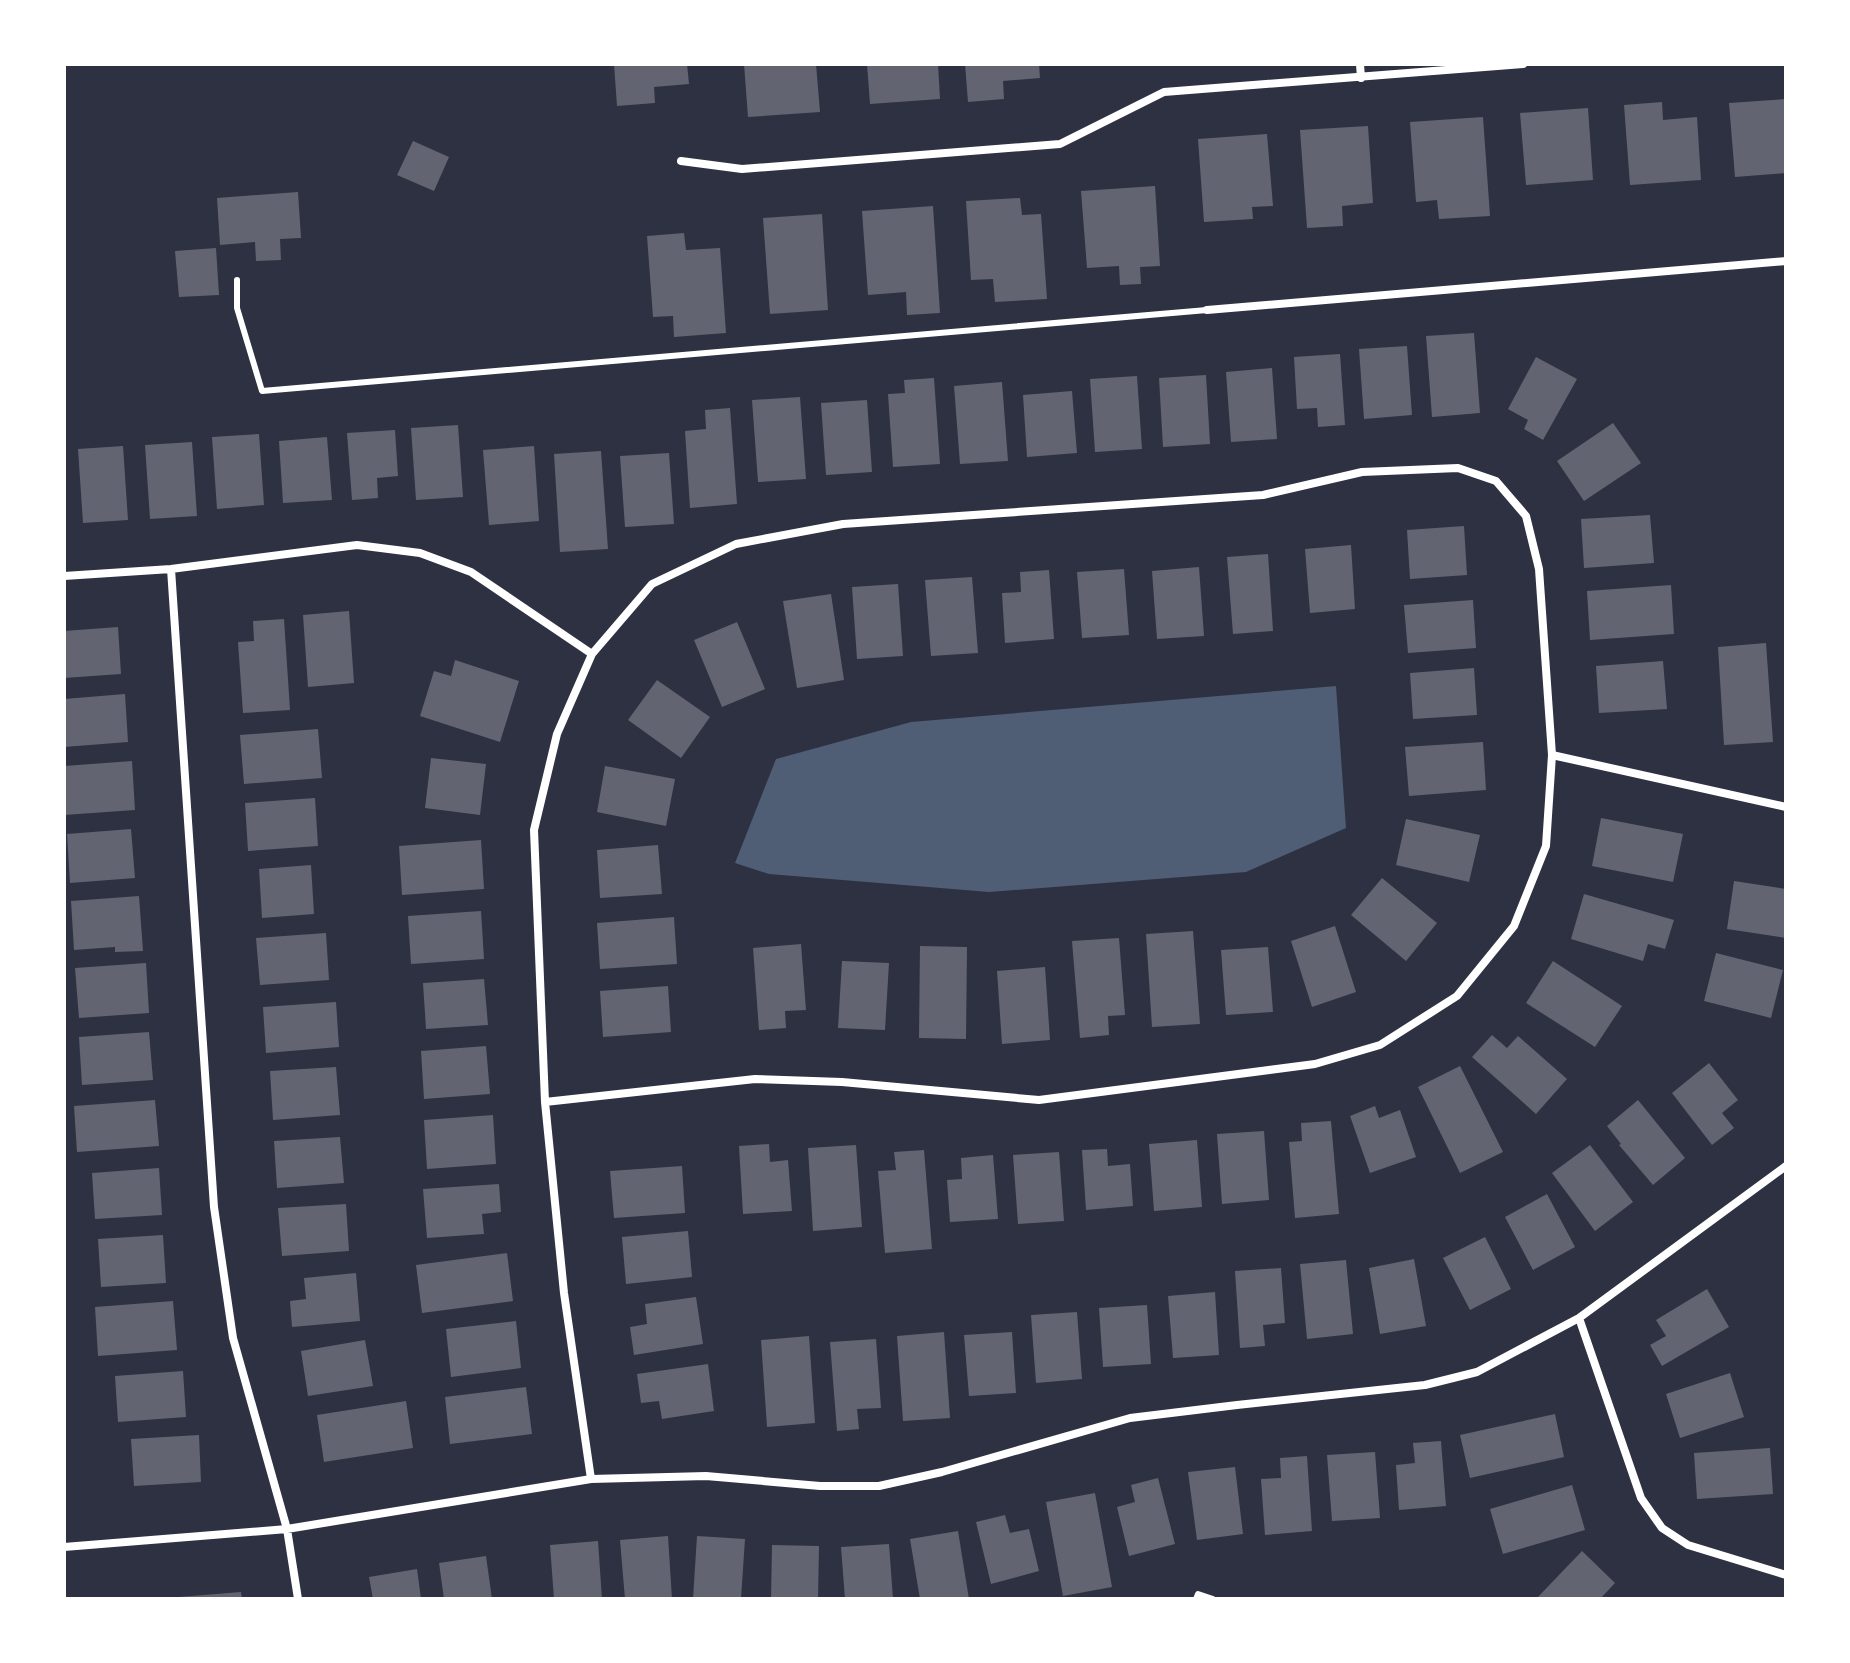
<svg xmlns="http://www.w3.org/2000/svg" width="1850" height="1663" viewBox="0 0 1850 1663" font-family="Lato,sans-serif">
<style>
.water{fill:#4f5d75}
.building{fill:#626471}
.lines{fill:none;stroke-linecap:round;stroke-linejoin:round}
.service{stroke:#fff;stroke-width:6}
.minor{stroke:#fff;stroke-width:8}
</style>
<rect width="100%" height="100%" fill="#2d3142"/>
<path class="water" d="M 1336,686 L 1346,828 L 1246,872 L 989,892 L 769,874 L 735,863 L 776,759 L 911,722 Z"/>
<path class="building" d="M 614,64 L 687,64 L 689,84 L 654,87 L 655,103 L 617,106 Z
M 744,64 L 816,64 L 820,112 L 748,117 Z
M 867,64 L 938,64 L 940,99 L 870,104 Z
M 965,64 L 1039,64 L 1040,78 L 1003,81 L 1004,99 L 968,102 Z
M 1786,99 L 1786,173 L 1735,177 L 1729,103 Z
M 1662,102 L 1663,120 L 1697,117 L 1701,180 L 1630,185 L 1624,105 Z
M 1588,108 L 1593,180 L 1526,185 L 1520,113 Z
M 1483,117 L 1490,216 L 1439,219 L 1437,200 L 1416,202 L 1410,122 Z
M 1368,126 L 1373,203 L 1342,206 L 1343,226 L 1307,228 L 1300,130 Z
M 1267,134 L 1273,206 L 1252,207 L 1253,219 L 1204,222 L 1198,139 Z
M 413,141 L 449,157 L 434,191 L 397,175 Z
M 1155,186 L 1160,266 L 1140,267 L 1141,284 L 1120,285 L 1119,266 L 1087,268 L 1081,191 Z
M 298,192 L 301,238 L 280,239 L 281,260 L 256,261 L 255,242 L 220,245 L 217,198 Z
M 1020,198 L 1022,215 L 1041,214 L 1047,299 L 995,302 L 993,279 L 971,280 L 966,201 Z
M 933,206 L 940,313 L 907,315 L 906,292 L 868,295 L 862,211 Z
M 822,214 L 828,310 L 770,314 L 763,218 Z
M 684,233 L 686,250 L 720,248 L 726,333 L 674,337 L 673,316 L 653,317 L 647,236 Z
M 216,248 L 219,295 L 179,297 L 175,251 Z
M 1474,333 L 1480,413 L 1432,417 L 1426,336 Z
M 1407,346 L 1412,415 L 1364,419 L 1359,349 Z
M 1340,354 L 1345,425 L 1318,427 L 1317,408 L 1297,409 L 1294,357 Z
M 1536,357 L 1577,379 L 1543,440 L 1524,429 L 1528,420 L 1508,409 Z
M 1272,368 L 1277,439 L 1231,442 L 1226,372 Z
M 1206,375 L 1210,444 L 1163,447 L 1159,378 Z
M 1137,376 L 1142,449 L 1095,452 L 1090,379 Z
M 934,378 L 940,464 L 893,467 L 888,394 L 905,393 L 904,380 Z
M 1002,382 L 1008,461 L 960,464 L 954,386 Z
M 1072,391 L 1077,453 L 1027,457 L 1023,395 Z
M 800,397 L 806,479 L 758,482 L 752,400 Z
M 867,400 L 872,472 L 826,475 L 821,403 Z
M 730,408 L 737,504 L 690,508 L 685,431 L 706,429 L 705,410 Z
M 1613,423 L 1641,463 L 1584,501 L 1557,461 Z
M 458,425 L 463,497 L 416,500 L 411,428 Z
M 395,430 L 398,476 L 377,478 L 378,498 L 352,500 L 347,433 Z
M 259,434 L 264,505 L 217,509 L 212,437 Z
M 327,437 L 332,500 L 283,503 L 279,441 Z
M 192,442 L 197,516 L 150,519 L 145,445 Z
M 123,446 L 128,520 L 83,523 L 78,449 Z
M 534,446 L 539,521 L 489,525 L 483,450 Z
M 601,451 L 608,549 L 560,552 L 554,454 Z
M 669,453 L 674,524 L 625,527 L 620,456 Z
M 1650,515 L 1654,563 L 1584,568 L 1581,519 Z
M 1464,526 L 1467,575 L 1410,579 L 1407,530 Z
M 1351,545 L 1355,609 L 1310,613 L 1305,549 Z
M 1268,554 L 1273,631 L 1233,634 L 1227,557 Z
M 1199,567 L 1204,636 L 1157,639 L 1152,571 Z
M 1124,569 L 1129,635 L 1082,638 L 1077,572 Z
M 1049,570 L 1054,639 L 1005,643 L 1002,593 L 1021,592 L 1020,572 Z
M 972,577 L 978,653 L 931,656 L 925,580 Z
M 898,584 L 903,656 L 857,659 L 852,587 Z
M 1671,585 L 1674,634 L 1590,640 L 1587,591 Z
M 831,594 L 844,680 L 797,688 L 783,601 Z
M 1473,600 L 1476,648 L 1408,653 L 1404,605 Z
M 349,611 L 354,683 L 308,687 L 303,615 Z
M 284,619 L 290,710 L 243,713 L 238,642 L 254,641 L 253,621 Z
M 737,622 L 765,689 L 722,707 L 694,640 Z
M 118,627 L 121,674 L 64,678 L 64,631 Z
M 1766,643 L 1773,742 L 1724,745 L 1718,647 Z
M 455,660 L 519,681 L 500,742 L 420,716 L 434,671 L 451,676 Z
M 1663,661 L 1667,709 L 1599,713 L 1596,666 Z
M 1474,668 L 1477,715 L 1413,719 L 1410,673 Z
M 657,680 L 710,717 L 681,758 L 628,720 Z
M 125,694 L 128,742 L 64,747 L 64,699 Z
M 318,729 L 322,778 L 244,784 L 240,735 Z
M 1483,742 L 1486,790 L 1409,796 L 1405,747 Z
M 431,758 L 486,764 L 480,815 L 425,808 Z
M 132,761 L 135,810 L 64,815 L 64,766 Z
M 605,766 L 675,779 L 666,826 L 597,812 Z
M 315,798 L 318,846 L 248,851 L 245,803 Z
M 1601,818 L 1683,834 L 1673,882 L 1592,866 Z
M 1406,819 L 1480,835 L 1469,882 L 1396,865 Z
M 131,829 L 135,878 L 70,883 L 67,834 Z
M 481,840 L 484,889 L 402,895 L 399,846 Z
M 658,845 L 662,894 L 600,898 L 597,850 Z
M 311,865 L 314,914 L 262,918 L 259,869 Z
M 1382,878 L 1437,923 L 1406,961 L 1351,915 Z
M 1734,881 L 1786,889 L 1786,938 L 1727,929 Z
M 1584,894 L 1674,920 L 1665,949 L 1648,944 L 1643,961 L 1571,939 Z
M 139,896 L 143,951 L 115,952 L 115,947 L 74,950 L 71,901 Z
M 481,911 L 484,959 L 411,964 L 408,916 Z
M 674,917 L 677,964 L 600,969 L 597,923 Z
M 1335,926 L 1356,992 L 1312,1007 L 1291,941 Z
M 1193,931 L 1200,1024 L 1152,1027 L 1146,934 Z
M 326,933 L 329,980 L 260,985 L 256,938 Z
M 1119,938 L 1125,1015 L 1108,1016 L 1109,1035 L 1080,1038 L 1072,941 Z
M 801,944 L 806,1010 L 785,1011 L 786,1028 L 759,1030 L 753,948 Z
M 920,946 L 967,947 L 966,1039 L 919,1038 Z
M 1268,947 L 1273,1012 L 1226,1015 L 1221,950 Z
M 1716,953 L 1783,970 L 1771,1018 L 1704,1001 Z
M 842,961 L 889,963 L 885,1030 L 838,1028 Z
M 1553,961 L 1622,1006 L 1595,1047 L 1526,1003 Z
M 146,963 L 149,1013 L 79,1018 L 75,968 Z
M 1045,967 L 1050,1040 L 1002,1044 L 997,971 Z
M 484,979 L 488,1025 L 426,1029 L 423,983 Z
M 668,986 L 671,1032 L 603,1037 L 600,991 Z
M 336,1002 L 339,1047 L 266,1053 L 263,1007 Z
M 149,1032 L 153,1080 L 82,1085 L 79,1037 Z
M 1492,1035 L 1507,1048 L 1518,1036 L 1567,1079 L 1536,1114 L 1472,1057 Z
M 486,1046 L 490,1094 L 424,1099 L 421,1051 Z
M 1709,1063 L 1738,1100 L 1722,1113 L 1734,1128 L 1712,1145 L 1672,1093 Z
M 1460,1066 L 1503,1152 L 1460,1173 L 1418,1087 Z
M 336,1067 L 340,1115 L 273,1120 L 270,1071 Z
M 155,1100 L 159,1146 L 77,1152 L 74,1106 Z
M 1638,1100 L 1685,1158 L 1653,1185 L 1619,1145 L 1621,1144 L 1607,1126 Z
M 1375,1106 L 1379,1118 L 1400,1110 L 1416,1157 L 1370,1173 L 1350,1116 Z
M 493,1115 L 496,1164 L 427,1169 L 424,1120 Z
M 1331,1121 L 1339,1214 L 1295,1218 L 1289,1142 L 1302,1141 L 1301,1123 Z
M 1264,1131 L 1269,1200 L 1222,1204 L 1217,1134 Z
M 340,1137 L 344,1183 L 277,1188 L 274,1141 Z
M 1197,1140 L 1202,1207 L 1154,1211 L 1149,1144 Z
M 769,1144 L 770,1162 L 788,1160 L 792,1211 L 743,1214 L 739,1146 Z
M 856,1145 L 862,1227 L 813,1231 L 808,1148 Z
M 1590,1145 L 1633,1202 L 1595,1231 L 1552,1173 Z
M 1107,1149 L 1108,1166 L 1130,1164 L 1133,1206 L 1086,1210 L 1082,1150 Z
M 924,1150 L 932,1249 L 885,1253 L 878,1171 L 896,1170 L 894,1152 Z
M 1059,1152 L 1064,1221 L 1018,1224 L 1013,1155 Z
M 993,1155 L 998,1219 L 950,1222 L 947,1180 L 962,1179 L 961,1158 Z
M 682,1166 L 685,1213 L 614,1218 L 610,1171 Z
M 159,1168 L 162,1215 L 95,1219 L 92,1173 Z
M 499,1184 L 501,1212 L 482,1214 L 484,1234 L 427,1238 L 423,1189 Z
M 1547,1194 L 1575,1247 L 1533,1270 L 1505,1217 Z
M 346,1204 L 349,1251 L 282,1256 L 278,1208 Z
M 688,1231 L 692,1277 L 626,1284 L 622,1237 Z
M 163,1235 L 166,1283 L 101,1287 L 98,1239 Z
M 1485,1237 L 1511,1289 L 1470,1310 L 1443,1258 Z
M 507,1253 L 513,1301 L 422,1313 L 416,1265 Z
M 1414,1259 L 1426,1326 L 1380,1334 L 1369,1268 Z
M 1346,1260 L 1353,1334 L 1307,1339 L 1300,1264 Z
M 1281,1268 L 1285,1323 L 1263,1325 L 1265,1346 L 1240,1348 L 1235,1271 Z
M 356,1273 L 360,1321 L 292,1327 L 290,1301 L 306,1299 L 304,1278 Z
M 1707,1289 L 1729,1327 L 1662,1366 L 1650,1345 L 1666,1336 L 1656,1320 Z
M 1215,1292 L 1219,1355 L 1173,1358 L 1168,1296 Z
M 696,1297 L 703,1344 L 634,1355 L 630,1327 L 647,1324 L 645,1304 Z
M 173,1301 L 177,1350 L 98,1356 L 95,1307 Z
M 1147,1305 L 1151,1364 L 1103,1367 L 1099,1308 Z
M 1077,1312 L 1082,1379 L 1036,1383 L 1031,1315 Z
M 516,1321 L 521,1368 L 451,1377 L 446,1329 Z
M 944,1332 L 950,1418 L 903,1421 L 897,1336 Z
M 1012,1332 L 1016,1393 L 969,1396 L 964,1335 Z
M 809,1336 L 815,1423 L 767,1427 L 761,1340 Z
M 876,1339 L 881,1408 L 857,1409 L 859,1429 L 837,1431 L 830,1342 Z
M 365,1340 L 373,1386 L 308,1396 L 301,1351 Z
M 708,1364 L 714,1411 L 662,1419 L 659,1401 L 641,1403 L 637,1374 Z
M 183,1371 L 186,1417 L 118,1422 L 115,1376 Z
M 1730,1373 L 1744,1417 L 1680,1438 L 1666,1394 Z
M 526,1387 L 532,1434 L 450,1444 L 445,1397 Z
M 406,1401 L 413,1448 L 324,1462 L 317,1415 Z
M 1555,1414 L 1564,1457 L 1470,1478 L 1460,1435 Z
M 199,1435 L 201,1482 L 134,1486 L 131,1439 Z
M 1441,1441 L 1446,1506 L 1399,1510 L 1396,1465 L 1415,1463 L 1413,1443 Z
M 1770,1448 L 1773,1494 L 1697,1499 L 1694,1453 Z
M 1375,1452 L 1380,1518 L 1332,1521 L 1327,1455 Z
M 1307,1456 L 1312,1531 L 1265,1535 L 1261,1479 L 1281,1478 L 1280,1458 Z
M 1235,1467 L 1243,1534 L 1197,1540 L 1188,1472 Z
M 1158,1478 L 1175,1544 L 1129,1556 L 1117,1507 L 1135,1502 L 1131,1485 Z
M 1572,1485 L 1585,1530 L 1503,1554 L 1490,1509 Z
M 1095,1493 L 1112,1587 L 1063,1596 L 1046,1502 Z
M 1005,1515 L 1010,1533 L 1029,1529 L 1039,1571 L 991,1584 L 976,1522 Z
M 958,1531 L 969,1599 L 920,1599 L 910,1539 Z
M 668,1536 L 672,1599 L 625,1599 L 620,1540 Z
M 697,1536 L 745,1539 L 741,1599 L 693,1599 Z
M 598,1541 L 602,1599 L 554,1599 L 550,1545 Z
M 889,1544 L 893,1599 L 845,1599 L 841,1547 Z
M 772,1545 L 819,1546 L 818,1599 L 771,1599 Z
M 1582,1551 L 1615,1583 L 1600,1599 L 1536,1599 Z
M 486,1556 L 492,1599 L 444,1599 L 439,1563 Z
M 417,1569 L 421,1599 L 373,1599 L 369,1577 Z
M 241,1592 L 242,1599 L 179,1599 L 179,1597 Z"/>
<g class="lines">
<path class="service" d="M 237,280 L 237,308 L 262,391 L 1207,310
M 1196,1599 L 1198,1594 L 1213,1599"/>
<path class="minor" d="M 1360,64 L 1361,78
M 681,161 L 742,169 L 1060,144 L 1164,92 L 1523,64
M 1207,310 L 1786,261
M 171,569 L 214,1207 L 233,1338 L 287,1529 L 298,1599
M 64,576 L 171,569 L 357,545 L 420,553 L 471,572 L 592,654
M 1552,755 L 1786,807
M 545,1102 L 755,1079 L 842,1082 L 1039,1100 L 1315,1064 L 1380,1045 L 1457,996 L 1514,926 L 1546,846 L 1552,755 L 1539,569 L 1526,516 L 1496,481 L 1458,468 L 1362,472 L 1263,495 L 843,524 L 736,544 L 652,584 L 592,654 L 557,734 L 534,830 L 545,1102 L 564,1293 L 591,1479
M 1579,1318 L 1641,1498 L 1662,1528 L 1688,1545 L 1786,1575
M 64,1547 L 287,1529 L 591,1479 L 706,1476 L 820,1486 L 879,1486 L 942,1472 L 1130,1418 L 1237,1405 L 1425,1385 L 1477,1372 L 1579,1318 L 1786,1166"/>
</g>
<rect width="1850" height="1663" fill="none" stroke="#ffffff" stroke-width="132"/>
</svg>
